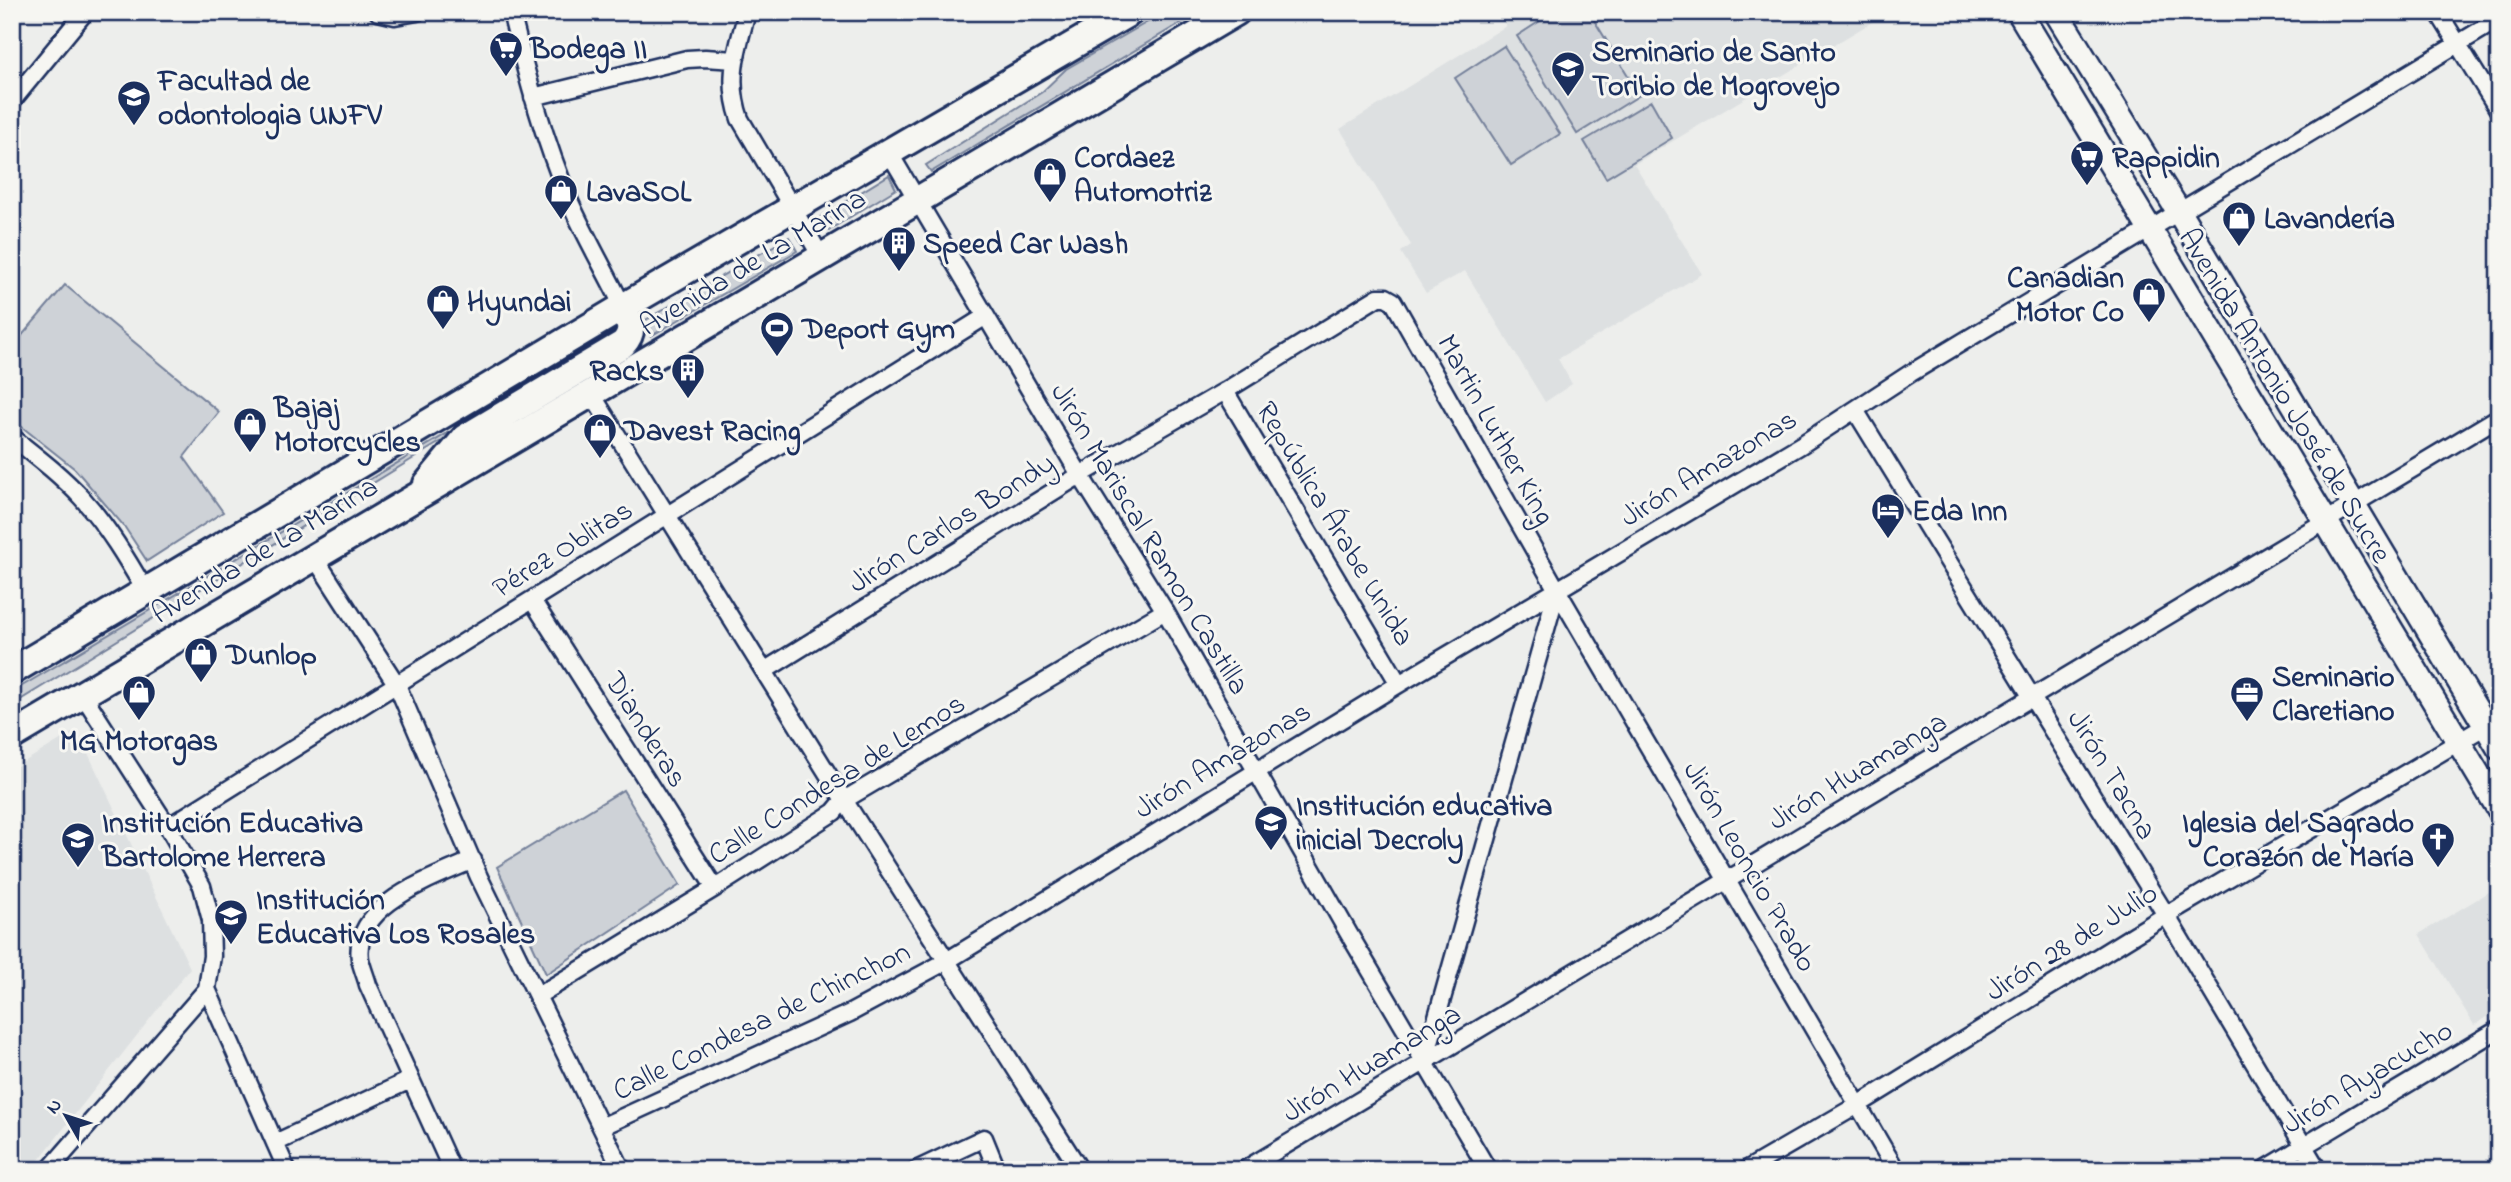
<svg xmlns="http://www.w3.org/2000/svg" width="2511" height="1182" viewBox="0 0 2511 1182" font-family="'Indie Flower',sans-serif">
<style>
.built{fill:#dde0e1}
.green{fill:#ced2d7;stroke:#74809a;stroke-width:2}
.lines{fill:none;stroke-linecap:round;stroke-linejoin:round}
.street-casing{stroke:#1b2f5e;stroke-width:21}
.secondary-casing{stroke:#1b2f5e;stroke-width:28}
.primary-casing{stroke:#1b2f5e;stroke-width:32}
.street{stroke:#f6f6f2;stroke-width:16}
.secondary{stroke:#f6f6f2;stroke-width:23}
.primary{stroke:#f6f6f2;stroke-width:26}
.labels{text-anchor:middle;stroke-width:6;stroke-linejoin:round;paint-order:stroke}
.poi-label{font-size:30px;font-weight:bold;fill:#1b2f5e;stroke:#f6f6f2;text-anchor:start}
.street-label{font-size:30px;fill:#1b2f5e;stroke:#f6f6f2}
</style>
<rect width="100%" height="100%" fill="#edeeec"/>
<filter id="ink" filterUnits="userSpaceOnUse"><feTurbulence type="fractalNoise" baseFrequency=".0143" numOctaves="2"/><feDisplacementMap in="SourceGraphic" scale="14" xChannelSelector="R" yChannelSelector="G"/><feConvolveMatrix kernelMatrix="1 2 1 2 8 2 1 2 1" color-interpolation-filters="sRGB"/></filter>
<g filter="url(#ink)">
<path class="built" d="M 1498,12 L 1889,12 L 1633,165 L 1635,165 L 1702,274 L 1558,359 L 1572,384 L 1545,402 L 1465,271 L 1426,293 L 1401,252 L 1411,245 L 1340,129 L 1506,26 Z
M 77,730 L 190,968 L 31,1170 L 12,1170 L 12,769 Z
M 2499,886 L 2499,1010 L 2474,1025 L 2419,934 Z"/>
<path class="green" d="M 1165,12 L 1199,12 L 931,172 L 926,165 L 1042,92 L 1066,69 Z
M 1554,12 L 1589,12 L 1640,95 L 1577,134 L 1517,36 Z
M 1504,46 L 1560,134 L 1511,165 L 1455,78 Z
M 1651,101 L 1672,138 L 1606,178 L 1584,141 Z
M 889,175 L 896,189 L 829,230 L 823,229 L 819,218 Z
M 789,237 L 797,251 L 651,336 L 642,322 Z
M 65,285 L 219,412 L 184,457 L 223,512 L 147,561 L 124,526 L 75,469 L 12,419 L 12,347 Z
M 611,336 L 613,339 L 427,450 L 12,705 L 12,692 Z
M 623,790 L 680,885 L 546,974 L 497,867 Z"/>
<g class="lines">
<g class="street-casing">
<path id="street" d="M 378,12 L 395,16 L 417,12
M 511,12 C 527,77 544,140 570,202 C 586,238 606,272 623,307
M 747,12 C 737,51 726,79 740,119 L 822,258
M 2438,12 L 2499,111
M 533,97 L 687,59 L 705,58 L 735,60
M 12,101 L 85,12
M 890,154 L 1080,475 L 1165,611 L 1349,934 L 1488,1170
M 1225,391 L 1399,684
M 591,393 L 844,800 L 1080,1170
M 1855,410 L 2166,915 L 2318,1170
M 12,437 C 36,456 61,475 82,498 C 107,526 127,559 146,592
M 315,558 L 397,685 L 479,877 L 622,1170
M 532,600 L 715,888
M 764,671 L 1080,475 L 1225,391 L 1378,297 L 1386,297 L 1393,301 L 1557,590 L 1896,1170
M 168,827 L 986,316
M 207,989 L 287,1170
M 539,995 L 715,888 L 834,812 L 844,800 L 1165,611
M 1424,1063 L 1557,590
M 601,1127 L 850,1013 L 945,962 L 1399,684 L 1801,445 L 1911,373 L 2499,19
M 275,1143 L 410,1080
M 49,1170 L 207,989 L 212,956 L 211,920 L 202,886 L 168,827 L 83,695
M 452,1170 L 368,985 C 366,977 362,968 360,959 C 352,904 434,878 473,860
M 916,1170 L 984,1138 L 997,1170
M 1244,1170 L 2499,417
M 1746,1170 L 1858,1105 L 2166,915 L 2499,718
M 2264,1170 L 2499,1029"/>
</g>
<g class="secondary-casing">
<path id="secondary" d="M 2019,12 L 2499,809
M 2056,12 L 2179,212 L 2499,748"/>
</g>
<g class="primary-casing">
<path id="primary" d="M 427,484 L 465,438 L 623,344 C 635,331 630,322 623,307
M 12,671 L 623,307 L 1130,12
M 12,736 L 1236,12"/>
</g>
<use href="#street" class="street"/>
<use href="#secondary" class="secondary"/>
<use href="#primary" class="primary"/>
</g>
</g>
<defs>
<g id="supermarket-pin" transform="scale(1.75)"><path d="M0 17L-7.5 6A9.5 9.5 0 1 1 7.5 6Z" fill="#1b2f5e" stroke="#f6f6f2"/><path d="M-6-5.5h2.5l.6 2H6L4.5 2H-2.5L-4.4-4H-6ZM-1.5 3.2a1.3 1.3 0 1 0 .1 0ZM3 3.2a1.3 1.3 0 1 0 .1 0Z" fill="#fff"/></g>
<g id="university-pin" transform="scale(1.75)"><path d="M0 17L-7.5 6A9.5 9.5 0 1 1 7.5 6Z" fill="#1b2f5e" stroke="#f6f6f2"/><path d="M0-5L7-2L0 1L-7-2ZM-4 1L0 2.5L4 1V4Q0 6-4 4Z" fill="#fff"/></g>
<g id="shop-pin" transform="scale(1.75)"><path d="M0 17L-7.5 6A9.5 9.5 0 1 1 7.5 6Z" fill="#1b2f5e" stroke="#f6f6f2"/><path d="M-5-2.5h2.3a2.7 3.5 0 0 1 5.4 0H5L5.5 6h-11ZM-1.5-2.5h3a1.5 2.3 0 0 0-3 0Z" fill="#fff"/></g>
<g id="building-pin" transform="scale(1.75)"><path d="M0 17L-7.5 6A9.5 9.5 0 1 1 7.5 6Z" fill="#1b2f5e" stroke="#f6f6f2"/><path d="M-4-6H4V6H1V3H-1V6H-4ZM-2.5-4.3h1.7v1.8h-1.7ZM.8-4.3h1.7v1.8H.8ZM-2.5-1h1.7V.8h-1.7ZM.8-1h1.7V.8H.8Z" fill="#fff"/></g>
<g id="stadium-pin" transform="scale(1.75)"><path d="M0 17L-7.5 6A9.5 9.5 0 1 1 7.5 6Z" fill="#1b2f5e" stroke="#f6f6f2"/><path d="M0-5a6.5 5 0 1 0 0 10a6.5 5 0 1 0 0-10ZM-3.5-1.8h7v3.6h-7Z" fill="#fff"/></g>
<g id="hotel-pin" transform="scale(1.75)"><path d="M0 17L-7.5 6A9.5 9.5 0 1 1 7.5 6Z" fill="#1b2f5e" stroke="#f6f6f2"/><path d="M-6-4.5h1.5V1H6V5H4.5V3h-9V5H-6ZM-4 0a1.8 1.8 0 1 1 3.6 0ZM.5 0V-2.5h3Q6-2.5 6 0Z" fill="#fff"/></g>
<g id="office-pin" transform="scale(1.75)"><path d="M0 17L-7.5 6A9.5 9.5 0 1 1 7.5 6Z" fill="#1b2f5e" stroke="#f6f6f2"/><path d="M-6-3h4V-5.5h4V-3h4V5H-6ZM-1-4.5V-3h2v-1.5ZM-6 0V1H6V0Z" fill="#fff"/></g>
<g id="school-pin" transform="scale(1.75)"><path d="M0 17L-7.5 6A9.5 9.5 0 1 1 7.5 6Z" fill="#1b2f5e" stroke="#f6f6f2"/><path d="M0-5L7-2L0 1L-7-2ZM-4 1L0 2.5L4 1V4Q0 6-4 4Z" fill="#fff"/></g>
<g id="church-pin" transform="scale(1.75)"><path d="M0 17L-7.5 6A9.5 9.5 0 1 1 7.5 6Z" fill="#1b2f5e" stroke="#f6f6f2"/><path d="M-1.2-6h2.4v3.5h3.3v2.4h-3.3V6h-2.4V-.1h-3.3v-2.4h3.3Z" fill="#fff"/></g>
</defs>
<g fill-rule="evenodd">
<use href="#supermarket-pin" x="506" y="48"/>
<use href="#university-pin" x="1568" y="68"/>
<use href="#university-pin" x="134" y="97"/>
<use href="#supermarket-pin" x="2087" y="157"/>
<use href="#shop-pin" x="1050" y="174"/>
<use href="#shop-pin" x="561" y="191"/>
<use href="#shop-pin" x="2239" y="218"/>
<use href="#building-pin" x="899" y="243"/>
<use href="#shop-pin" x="2149" y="294"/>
<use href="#shop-pin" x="443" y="301"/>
<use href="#stadium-pin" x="777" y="328"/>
<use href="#building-pin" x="688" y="370"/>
<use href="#shop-pin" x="250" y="424"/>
<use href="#shop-pin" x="600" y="430"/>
<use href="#hotel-pin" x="1888" y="510"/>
<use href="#shop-pin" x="201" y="654"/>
<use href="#shop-pin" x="139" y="692"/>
<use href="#office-pin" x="2247" y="693"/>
<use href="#school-pin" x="1271" y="822"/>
<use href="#school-pin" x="78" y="839"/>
<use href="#church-pin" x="2438" y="839"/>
<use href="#school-pin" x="231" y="916"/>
</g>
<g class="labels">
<g class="poi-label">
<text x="530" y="58">Bodega II</text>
<text x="1592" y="61">Seminario de Santo<tspan x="1592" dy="34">Toribio de Mogrovejo</tspan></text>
<text x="158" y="90">Facultad de<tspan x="158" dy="34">odontologia UNFV</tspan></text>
<text x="1074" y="167">Cordaez<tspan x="1074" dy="34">Automotriz</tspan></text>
<text x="2112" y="167">Rappidin</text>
<text x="586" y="201">LavaSOL</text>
<text x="2264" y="228">Lavandería</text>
<text x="923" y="253">Speed Car Wash</text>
<text x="2124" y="287" text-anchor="end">Canadian<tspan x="2124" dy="34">Motor Co</tspan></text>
<text x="467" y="311">Hyundai</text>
<text x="802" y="338">Deport Gym</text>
<text x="664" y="380" text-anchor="end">Racks</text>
<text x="274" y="417">Bajaj<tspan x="274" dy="34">Motorcycles</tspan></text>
<text x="624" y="440">Davest Racing</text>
<text x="1912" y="520">Eda Inn</text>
<text x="226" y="664">Dunlop</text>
<text x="2272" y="686">Seminario<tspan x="2272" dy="34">Claretiano</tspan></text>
<text x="139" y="750" text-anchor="middle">MG Motorgas</text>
<text x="1296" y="815">Institución educativa<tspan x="1296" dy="34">inicial Decroly</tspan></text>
<text x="102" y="832">Institución Educativa<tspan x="102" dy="34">Bartolome Herrera</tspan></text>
<text x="2414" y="832" text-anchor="end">Iglesia del Sagrado<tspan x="2414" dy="34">Corazón de María</tspan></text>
<text x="256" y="909">Institución<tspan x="256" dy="34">Educativa Los Rosales</tspan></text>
</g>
<g class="street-label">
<text transform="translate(752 261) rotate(-31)" y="10">Avenida de La Marina</text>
<text transform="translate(2286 395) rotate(59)" y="10">Avenida Antonio José de Sucre</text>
<text transform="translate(1497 429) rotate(61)" y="10">Martin Luther King</text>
<text transform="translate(1708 467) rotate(-31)" y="10">Jirón Amazonas</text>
<text transform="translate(951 522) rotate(-32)" y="10">Jirón Carlos Bondy</text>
<text transform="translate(1336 523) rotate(59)" y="10">República Árabe Unida</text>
<text transform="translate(1151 538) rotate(59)" y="10">Jirón Mariscal Ramon Castilla</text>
<text transform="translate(562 548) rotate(-32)" y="10">Pérez Oblitas</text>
<text transform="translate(264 549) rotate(-31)" y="10">Avenida de La Marina</text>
<text transform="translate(647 729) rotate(58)" y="10">Dianderas</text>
<text transform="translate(1222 759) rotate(-31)" y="10">Jirón Amazonas</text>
<text transform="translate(1857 770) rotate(-31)" y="10">Jirón Huamanga</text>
<text transform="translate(2113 774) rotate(59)" y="10">Jirón Tacna</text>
<text transform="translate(836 778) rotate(-32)" y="10">Calle Condesa de Lemos</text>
<text transform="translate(1751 866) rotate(60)" y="10">Jirón Leoncio Prado</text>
<text transform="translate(2071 941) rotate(-32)" y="10">Jirón 28 de Julio</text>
<text transform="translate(761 1020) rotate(-26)" y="10">Calle Condesa de Chinchon</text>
<text transform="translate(1371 1062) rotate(-31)" y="10">Jirón Huamanga</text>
<text transform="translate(2367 1076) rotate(-31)" y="10">Jirón Ayacucho</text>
</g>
</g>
<rect width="2511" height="1182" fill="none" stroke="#f6f6f2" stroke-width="42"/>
<rect x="21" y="21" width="2469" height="1140" fill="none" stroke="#1b2f5e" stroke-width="2.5" filter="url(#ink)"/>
<g transform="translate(66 1116) rotate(309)" stroke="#f6f6f2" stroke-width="5" paint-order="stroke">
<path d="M0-5L12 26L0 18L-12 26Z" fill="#1b2f5e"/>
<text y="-10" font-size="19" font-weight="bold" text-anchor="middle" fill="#1b2f5e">N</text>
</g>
</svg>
